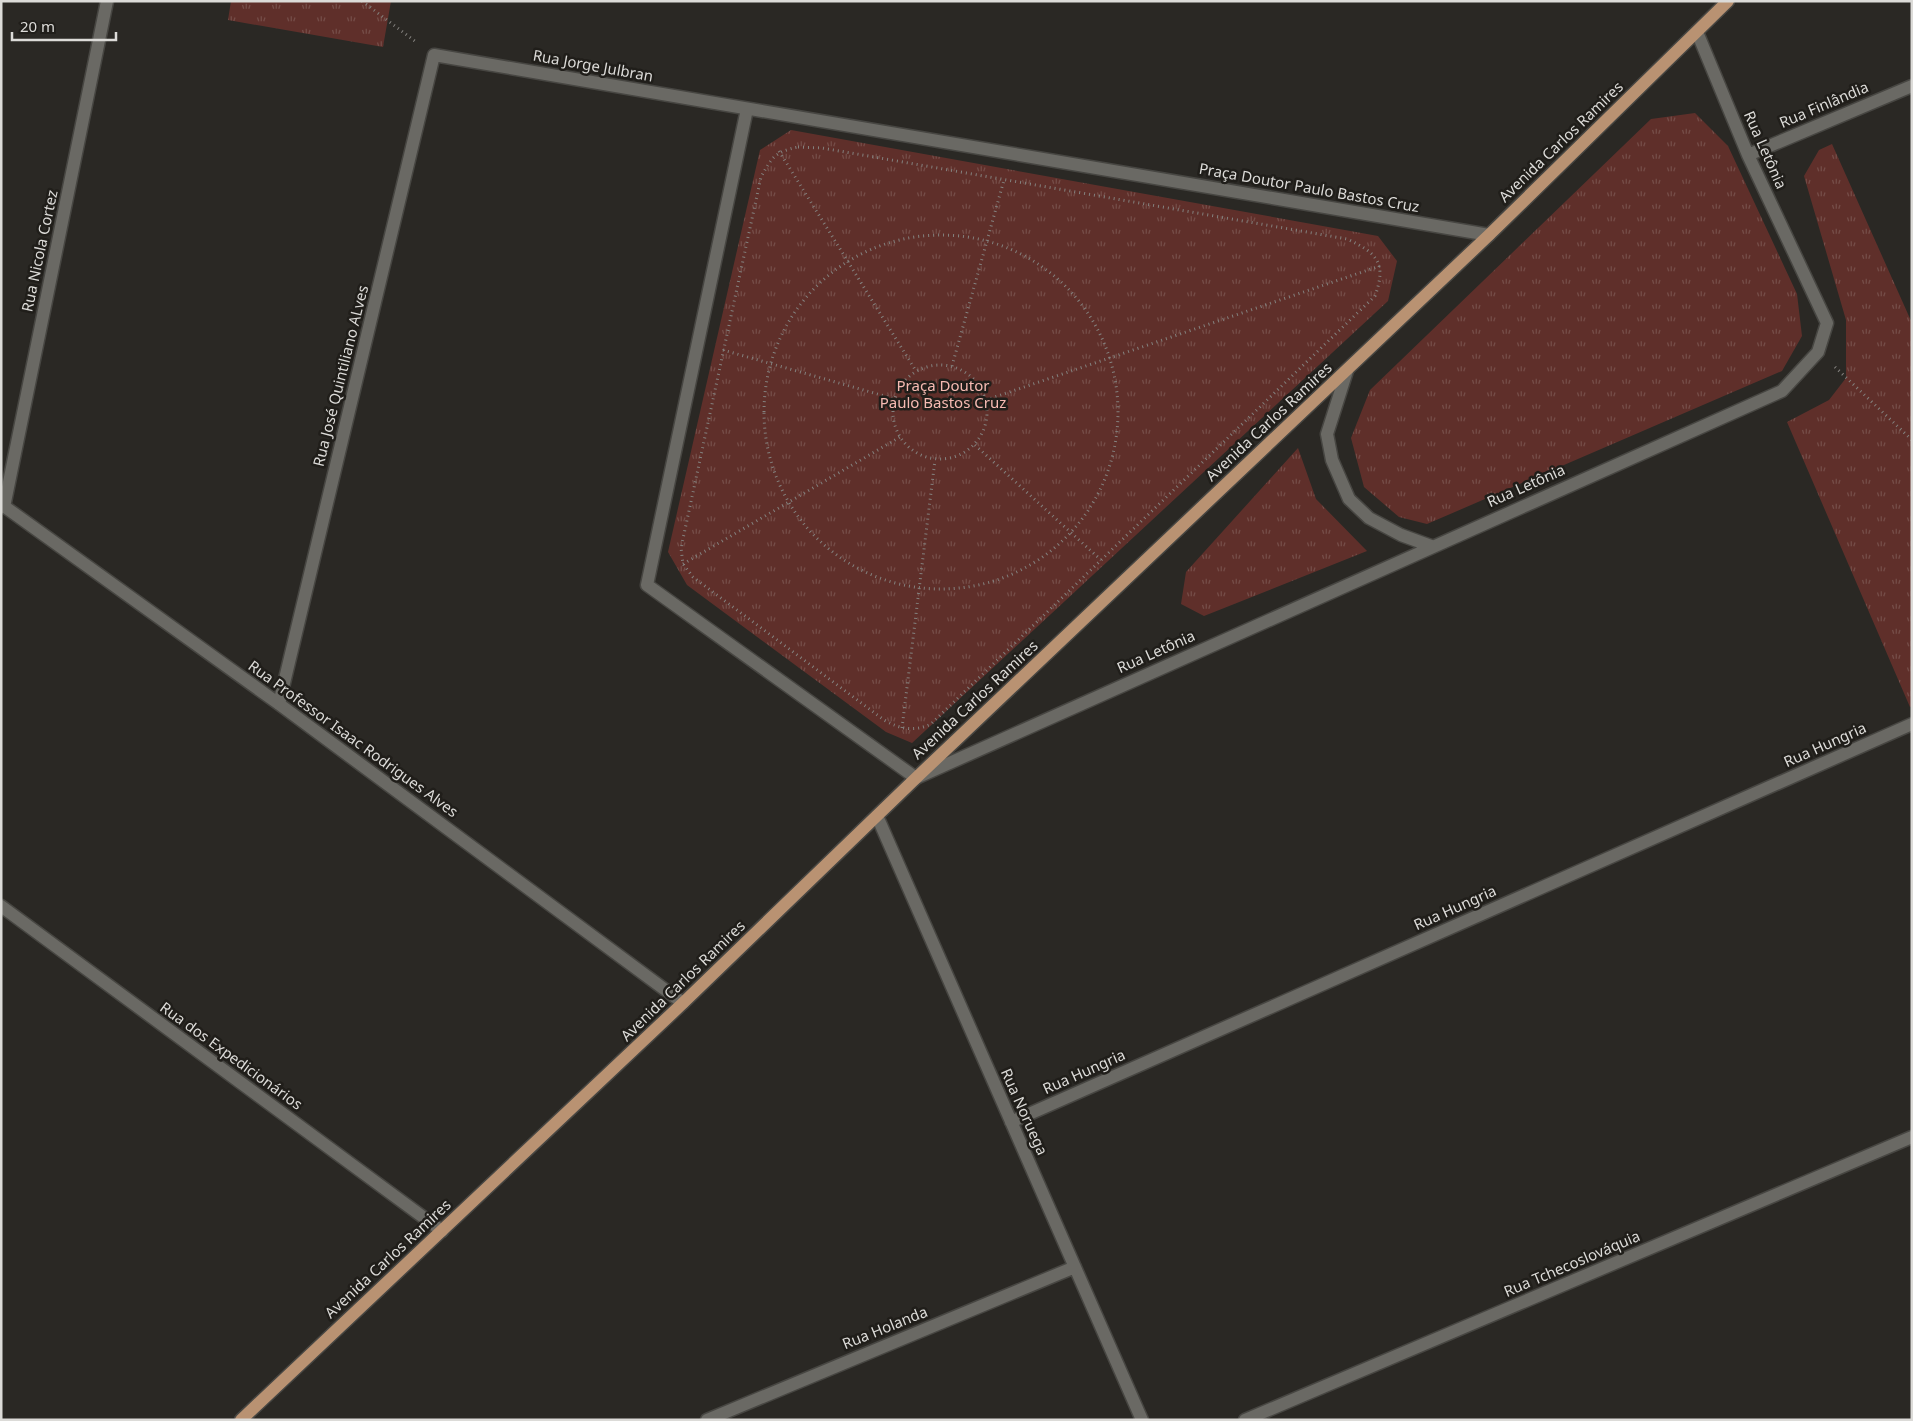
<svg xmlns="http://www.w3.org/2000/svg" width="1913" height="1421" viewBox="0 0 1913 1421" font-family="'Noto Sans',sans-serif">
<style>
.grass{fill:url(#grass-tufts)}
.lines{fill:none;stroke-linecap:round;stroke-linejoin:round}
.minor-casing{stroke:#474642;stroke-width:15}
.major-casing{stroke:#474642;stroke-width:15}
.path{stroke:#84827f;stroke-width:3;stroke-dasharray:1 4;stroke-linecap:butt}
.minor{stroke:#6a6964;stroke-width:12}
.major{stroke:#b99272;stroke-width:12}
.labels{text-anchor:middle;stroke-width:5;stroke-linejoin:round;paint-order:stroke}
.street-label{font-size:15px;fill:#dcdbd8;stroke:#201e1a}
.park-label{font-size:15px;fill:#f6bab2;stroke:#201e1a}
</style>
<defs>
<pattern id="grass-tufts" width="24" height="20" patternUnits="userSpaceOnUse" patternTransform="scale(1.25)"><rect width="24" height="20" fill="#5f2f2a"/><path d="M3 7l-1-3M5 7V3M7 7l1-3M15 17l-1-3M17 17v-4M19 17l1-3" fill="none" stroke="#754d48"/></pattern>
</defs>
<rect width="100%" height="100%" fill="#2a2824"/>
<path class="grass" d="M 231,1 L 391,1 L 383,47 L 228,20 Z
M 1695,113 L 1728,146 L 1797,294 L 1802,336 L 1782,371 L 1427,524 L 1399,517 L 1364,487 L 1351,438 L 1370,390 L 1651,119 Z
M 791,130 L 1378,236 L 1397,261 L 1388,301 L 912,743 L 886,732 L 687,585 L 668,552 L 760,150 Z
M 1832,144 L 1912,323 L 1912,706 L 1910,707 L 1787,422 L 1829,400 L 1846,378 L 1846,320 L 1804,176 L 1819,150 Z
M 1298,448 L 1316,499 L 1367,551 L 1204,616 L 1181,604 L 1186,572 Z"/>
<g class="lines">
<g class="minor-casing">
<path id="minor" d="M 747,109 L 647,585 L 916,778 L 1782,391 L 1818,352 L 1827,323 L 1748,155 L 1697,32
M 1748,155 L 1912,86
M 1347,371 L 1327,434 L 1332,460 L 1349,499 L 1369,518 L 1401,535 L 1431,546
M 1,504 L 279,704 L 683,1003
M 4,507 L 107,1
M 279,704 L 434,55 L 1489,235
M 877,816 L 1142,1420
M 1,906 L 442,1231
M 1011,1122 L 1912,724
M 707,1420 L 1075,1267
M 1245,1420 L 1912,1137"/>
</g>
<g class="major-casing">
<path id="major" d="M 241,1420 L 683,1003 L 916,778 L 1489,235 L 1728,1"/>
</g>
<path class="path" d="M 362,1 L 416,42
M 798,147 L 822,148 L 1347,239 C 1377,253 1387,263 1375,296 L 931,724 C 914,732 900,729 884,720 L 693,577 L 683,564 L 681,548 L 761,177 C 772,157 775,152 798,147 Z
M 779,151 L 916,371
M764 412a177 177 0 1 1 354 0a177 177 0 1 1-354 0Z
M 723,350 L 895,399
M893 412a47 47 0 1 1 94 0a47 47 0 1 1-94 0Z
M 952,366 L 1004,180
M 1835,367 L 1912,440
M 986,400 L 1380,266
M 975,445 L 1101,560
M 683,564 L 900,437
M 902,728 L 935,460"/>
<use href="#minor" class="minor"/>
<use href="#major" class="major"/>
</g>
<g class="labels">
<g class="street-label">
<text transform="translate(593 66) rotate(10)" y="5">Rua Jorge Julbran</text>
<text transform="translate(1824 105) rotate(-23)" y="5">Rua Finlândia</text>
<text transform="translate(1561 142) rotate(-44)" y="5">Avenida Carlos Ramires</text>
<text transform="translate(1765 150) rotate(66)" y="5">Rua Letônia</text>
<text transform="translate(1309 188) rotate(10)" y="5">Praça Doutor Paulo Bastos Cruz</text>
<text transform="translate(40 251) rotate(-78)" y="5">Rua Nicola Cortez</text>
<text transform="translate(341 376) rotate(-76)" y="5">Rua José Quintiliano ALves</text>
<text transform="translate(1269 422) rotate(-43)" y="5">Avenida Carlos Ramires</text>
<text transform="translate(1526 486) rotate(-24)" y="5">Rua Letônia</text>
<text transform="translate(1156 652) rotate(-24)" y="5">Rua Letônia</text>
<text transform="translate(975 700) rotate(-43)" y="5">Avenida Carlos Ramires</text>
<text transform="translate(353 739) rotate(36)" y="5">Rua Professor Isaac Rodrigues Alves</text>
<text transform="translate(1825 745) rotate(-24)" y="5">Rua Hungria</text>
<text transform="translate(1455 908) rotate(-24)" y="5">Rua Hungria</text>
<text transform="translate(683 981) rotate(-44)" y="5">Avenida Carlos Ramires</text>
<text transform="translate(231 1056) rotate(36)" y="5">Rua dos Expedicionários</text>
<text transform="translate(1084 1072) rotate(-24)" y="5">Rua Hungria</text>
<text transform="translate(1024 1112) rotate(66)" y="5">Rua Noruega</text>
<text transform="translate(388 1259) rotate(-43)" y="5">Avenida Carlos Ramires</text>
<text transform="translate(1572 1264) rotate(-23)" y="5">Rua Tchecoslováquia</text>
<text transform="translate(885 1328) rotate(-22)" y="5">Rua Holanda</text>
</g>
<g class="park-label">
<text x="943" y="391">Praça Doutor<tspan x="943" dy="17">Paulo Bastos Cruz</tspan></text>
</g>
</g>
<rect width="1913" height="1421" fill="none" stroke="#dcdbd8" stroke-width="5"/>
<path d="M12 32v8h104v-8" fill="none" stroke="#dcdbd8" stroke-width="2.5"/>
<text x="20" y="32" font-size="15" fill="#dcdbd8" stroke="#201e1a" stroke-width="4" paint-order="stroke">20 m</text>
</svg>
